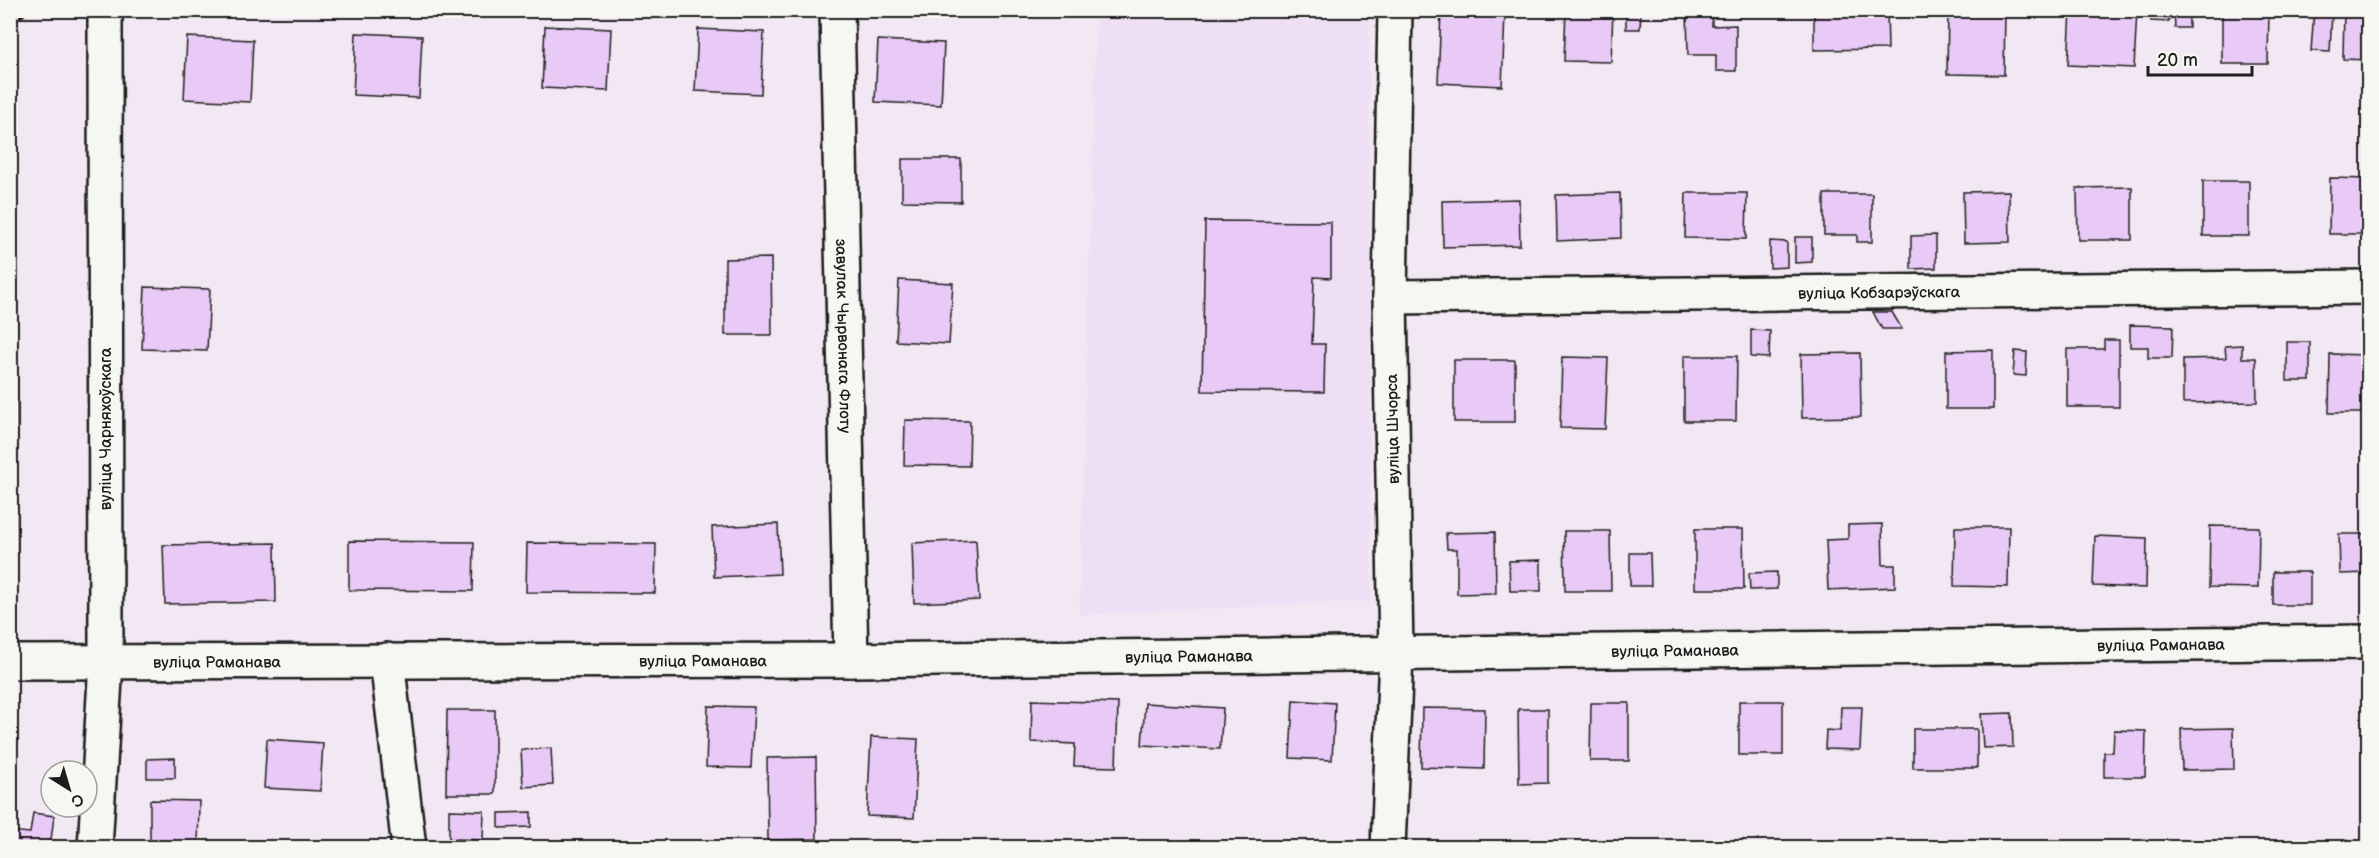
<svg xmlns="http://www.w3.org/2000/svg" width="2379" height="858" viewBox="0 0 2379 858" font-family="'Balsamiq Sans',sans-serif">
<style>
.built{fill:#efdff4}
.building{fill:#e9c9f6;stroke:#1c1c1c;stroke-width:1.5}
.lines{fill:none;stroke-linecap:round;stroke-linejoin:round}
.minor-casing{stroke:#1c1c1c;stroke-width:38}
.secondary-casing{stroke:#1c1c1c;stroke-width:38}
.path{stroke:#1c1c1c;stroke-width:4;stroke-dasharray:6 4.5;stroke-linecap:butt}
.minor{stroke:#f6f6f2;stroke-width:33}
.secondary{stroke:#f6f6f2;stroke-width:33}
.labels{text-anchor:middle;stroke-width:6;stroke-linejoin:round;paint-order:stroke}
.street-label{font-size:16px;fill:#1c1c1c;stroke:#f6f6f2}
</style>
<rect width="100%" height="100%" fill="#f2e8f3"/>
<filter id="ink" filterUnits="userSpaceOnUse"><feTurbulence type="fractalNoise" baseFrequency=".0167" numOctaves="2"/><feDisplacementMap in="SourceGraphic" scale="12" xChannelSelector="R" yChannelSelector="G"/><feConvolveMatrix kernelMatrix="1 2 1 2 8 2 1 2 1" color-interpolation-filters="sRGB"/></filter>
<g filter="url(#ink)">
<path class="built" d="M 1146,10 L 1369,11 L 1371,601 L 1079,615 L 1096,20 Z"/>
<path class="building" d="M 1566,10 L 1613,11 L 1611,62 L 1564,61 Z
M 1626,10 L 1641,10 L 1640,29 L 1626,29 Z
M 1687,10 L 1712,10 L 1712,26 L 1736,25 L 1736,71 L 1716,71 L 1716,55 L 1688,55 Z
M 1814,10 L 1887,10 L 1888,49 L 1814,50 Z
M 1948,10 L 2005,10 L 2004,75 L 1947,74 Z
M 2071,10 L 2137,10 L 2134,68 L 2068,65 Z
M 2151,10 L 2169,10 L 2169,22 L 2151,21 Z
M 2174,10 L 2189,10 L 2189,28 L 2175,28 Z
M 2222,10 L 2269,10 L 2268,64 L 2222,64 Z
M 2314,10 L 2332,10 L 2330,52 L 2311,51 Z
M 2344,10 L 2368,10 L 2368,60 L 2343,59 Z
M 1441,11 L 1505,14 L 1502,86 L 1438,83 Z
M 545,26 L 611,29 L 608,91 L 542,88 Z
M 698,29 L 764,32 L 761,94 L 695,91 Z
M 356,33 L 422,36 L 419,98 L 353,95 Z
M 187,37 L 253,40 L 250,102 L 184,99 Z
M 878,40 L 944,43 L 941,105 L 875,102 Z
M 902,159 L 961,159 L 961,202 L 902,201 Z
M 2330,178 L 2368,179 L 2368,234 L 2329,234 Z
M 2203,181 L 2249,181 L 2249,236 L 2203,236 Z
M 2132,187 L 2132,240 L 2078,240 L 2077,188 Z
M 2009,191 L 2010,242 L 1964,243 L 1963,192 Z
M 1620,193 L 1621,238 L 1557,241 L 1556,195 Z
M 1686,193 L 1747,193 L 1746,239 L 1685,238 Z
M 1824,194 L 1872,194 L 1872,242 L 1857,242 L 1857,235 L 1824,235 Z
M 1519,199 L 1520,245 L 1443,247 L 1442,201 Z
M 1205,221 L 1331,222 L 1331,278 L 1314,277 L 1312,344 L 1325,344 L 1324,392 L 1202,391 Z
M 1936,235 L 1936,268 L 1911,269 L 1911,236 Z
M 1795,237 L 1812,237 L 1812,262 L 1795,263 Z
M 1770,241 L 1787,242 L 1787,267 L 1770,268 Z
M 771,258 L 772,335 L 725,335 L 725,259 Z
M 899,280 L 953,283 L 949,344 L 896,341 Z
M 145,287 L 210,289 L 207,351 L 142,349 Z
M 1873,312 L 1892,312 L 1902,329 L 1882,329 Z
M 10,321 L 16,321 L 15,599 L 10,599 Z
M 2130,325 L 2173,326 L 2172,358 L 2148,358 L 2148,347 L 2130,347 Z
M 1751,330 L 1770,331 L 1769,358 L 1751,357 Z
M 2104,340 L 2119,340 L 2119,407 L 2067,407 L 2067,349 L 2104,349 Z
M 2287,342 L 2310,342 L 2310,381 L 2287,381 Z
M 2242,345 L 2242,358 L 2256,358 L 2257,402 L 2183,403 L 2183,359 L 2226,358 L 2225,346 Z
M 1993,350 L 1993,409 L 1946,409 L 1946,351 Z
M 2015,351 L 2027,352 L 2026,376 L 2013,375 Z
M 1860,353 L 1861,417 L 1802,418 L 1801,354 Z
M 2330,354 L 2368,355 L 2368,413 L 2329,413 Z
M 1684,356 L 1737,356 L 1736,421 L 1684,421 Z
M 1562,357 L 1608,358 L 1605,429 L 1560,428 Z
M 1454,360 L 1515,360 L 1515,422 L 1454,422 Z
M 905,420 L 970,421 L 969,466 L 904,465 Z
M 778,524 L 780,574 L 714,577 L 712,527 Z
M 1882,524 L 1883,565 L 1895,565 L 1895,587 L 1828,590 L 1826,540 L 1848,539 L 1848,525 Z
M 2210,526 L 2259,527 L 2258,588 L 2209,587 Z
M 1955,527 L 2009,527 L 2008,587 L 1954,586 Z
M 1695,529 L 1743,529 L 1744,589 L 1695,589 Z
M 1564,531 L 1610,531 L 1611,591 L 1565,591 Z
M 1495,532 L 1496,593 L 1457,594 L 1457,549 L 1447,549 L 1446,533 Z
M 2339,534 L 2368,534 L 2368,573 L 2340,574 Z
M 2095,536 L 2147,538 L 2146,588 L 2093,586 Z
M 976,540 L 979,600 L 914,603 L 912,543 Z
M 349,541 L 474,542 L 473,591 L 349,590 Z
M 275,543 L 276,602 L 165,604 L 163,545 Z
M 527,543 L 656,544 L 655,593 L 526,592 Z
M 1630,553 L 1650,553 L 1651,586 L 1630,586 Z
M 1541,560 L 1541,591 L 1510,591 L 1509,561 Z
M 1777,572 L 1777,589 L 1750,590 L 1749,573 Z
M 2273,572 L 2310,572 L 2310,605 L 2273,605 Z
M 1032,700 L 1118,703 L 1116,767 L 1074,766 L 1075,744 L 1031,742 Z
M 1293,700 L 1335,703 L 1332,760 L 1290,758 Z
M 1739,701 L 1783,701 L 1783,755 L 1739,755 Z
M 1145,703 L 1223,708 L 1220,749 L 1142,745 Z
M 1591,703 L 1629,703 L 1629,761 L 1590,761 Z
M 708,706 L 754,707 L 751,768 L 706,767 Z
M 1841,707 L 1862,707 L 1860,750 L 1825,749 L 1826,730 L 1840,731 Z
M 1422,708 L 1485,709 L 1484,769 L 1421,767 Z
M 1518,709 L 1548,709 L 1548,783 L 1519,784 Z
M 447,710 L 495,710 L 495,794 L 446,794 Z
M 2012,713 L 2013,747 L 1983,748 L 1981,714 Z
M 2233,728 L 2234,769 L 2182,770 L 2181,729 Z
M 1913,729 L 1977,729 L 1977,768 L 1913,768 Z
M 2114,730 L 2146,731 L 2145,777 L 2104,777 L 2104,752 L 2113,752 Z
M 871,737 L 918,739 L 914,818 L 867,816 Z
M 267,739 L 323,743 L 320,791 L 264,788 Z
M 551,748 L 553,785 L 523,787 L 521,750 Z
M 816,757 L 817,839 L 768,840 L 767,758 Z
M 175,758 L 175,778 L 147,778 L 147,759 Z
M 150,800 L 199,801 L 198,848 L 150,848 Z
M 449,810 L 484,811 L 483,840 L 449,839 Z
M 531,812 L 531,827 L 499,828 L 499,813 Z
M 33,813 L 54,816 L 50,848 L 10,848 L 10,831 L 30,833 Z"/>
<g class="lines">
<g class="minor-casing">
<g id="minor">
<path id="s1" d="M 837,10 L 851,660"/>
<path id="s2" d="M 1390,297 L 2368,287"/>
<path d="M 387,660 L 409,848"/>
<path d="M 95,848 L 106,662 L 105,10"/>
<path d="M 1388,848 L 1396,655 L 1390,297 L 1395,10"/>
</g>
</g>
<g class="secondary-casing">
<g id="secondary">
<path id="s3" d="M 10,662 L 851,660 L 2368,642"/>
</g>
</g>
<path class="path" d="M 10,22 L 31,10"/>
<use href="#minor" class="minor"/>
<use href="#secondary" class="secondary"/>
</g>
</g>
<g class="labels">
<g class="street-label">
<text dy="6" stroke="none"><textPath href="#s2" startOffset="489">вуліца Кобзарэўскага</textPath></text>
<text dy="6" stroke="none"><textPath href="#s1" startOffset="326">завулак Чырвонага Флоту</textPath></text>
<text transform="translate(105 429) rotate(-90)" y="6">вуліца Чарняхоўскага</text>
<text transform="translate(1392 429) rotate(-91)" y="6">вуліца Шчорса</text>
<text dy="6" stroke="none"><textPath href="#s3" startOffset="2151">вуліца Раманава</textPath></text>
<text dy="6" stroke="none"><textPath href="#s3" startOffset="1665">вуліца Раманава</textPath></text>
<text dy="6" stroke="none"><textPath href="#s3" startOffset="1179">вуліца Раманава</textPath></text>
<text dy="6" stroke="none"><textPath href="#s3" startOffset="693">вуліца Раманава</textPath></text>
<text dy="6" stroke="none"><textPath href="#s3" startOffset="207">вуліца Раманава</textPath></text>
</g>
</g>
<rect width="2379" height="858" fill="none" stroke="#f6f6f2" stroke-width="36"/>
<rect x="18" y="18" width="2343" height="822" fill="none" stroke="#1c1c1c" stroke-width="2" filter="url(#ink)"/>
<g transform="translate(69 789) rotate(143)"><circle r="28" fill="#f6f6f2" stroke="#9f9f9c" stroke-width="1.5"/>
<path d="M0-4.5L10 22L0 15L-10 22Z" fill="#1c1c1c"/>
<text y="-9" font-size="16" font-weight="bold" text-anchor="middle" fill="#1c1c1c">С</text>
</g>
<path d="M2148 66v9h104v-9" fill="none" stroke="#1c1c1c" stroke-width="3"/>
<text x="2157" y="66" font-size="18" fill="#1c1c1c" stroke="#f6f6f2" stroke-width="4.5" paint-order="stroke">20 m</text>
</svg>
